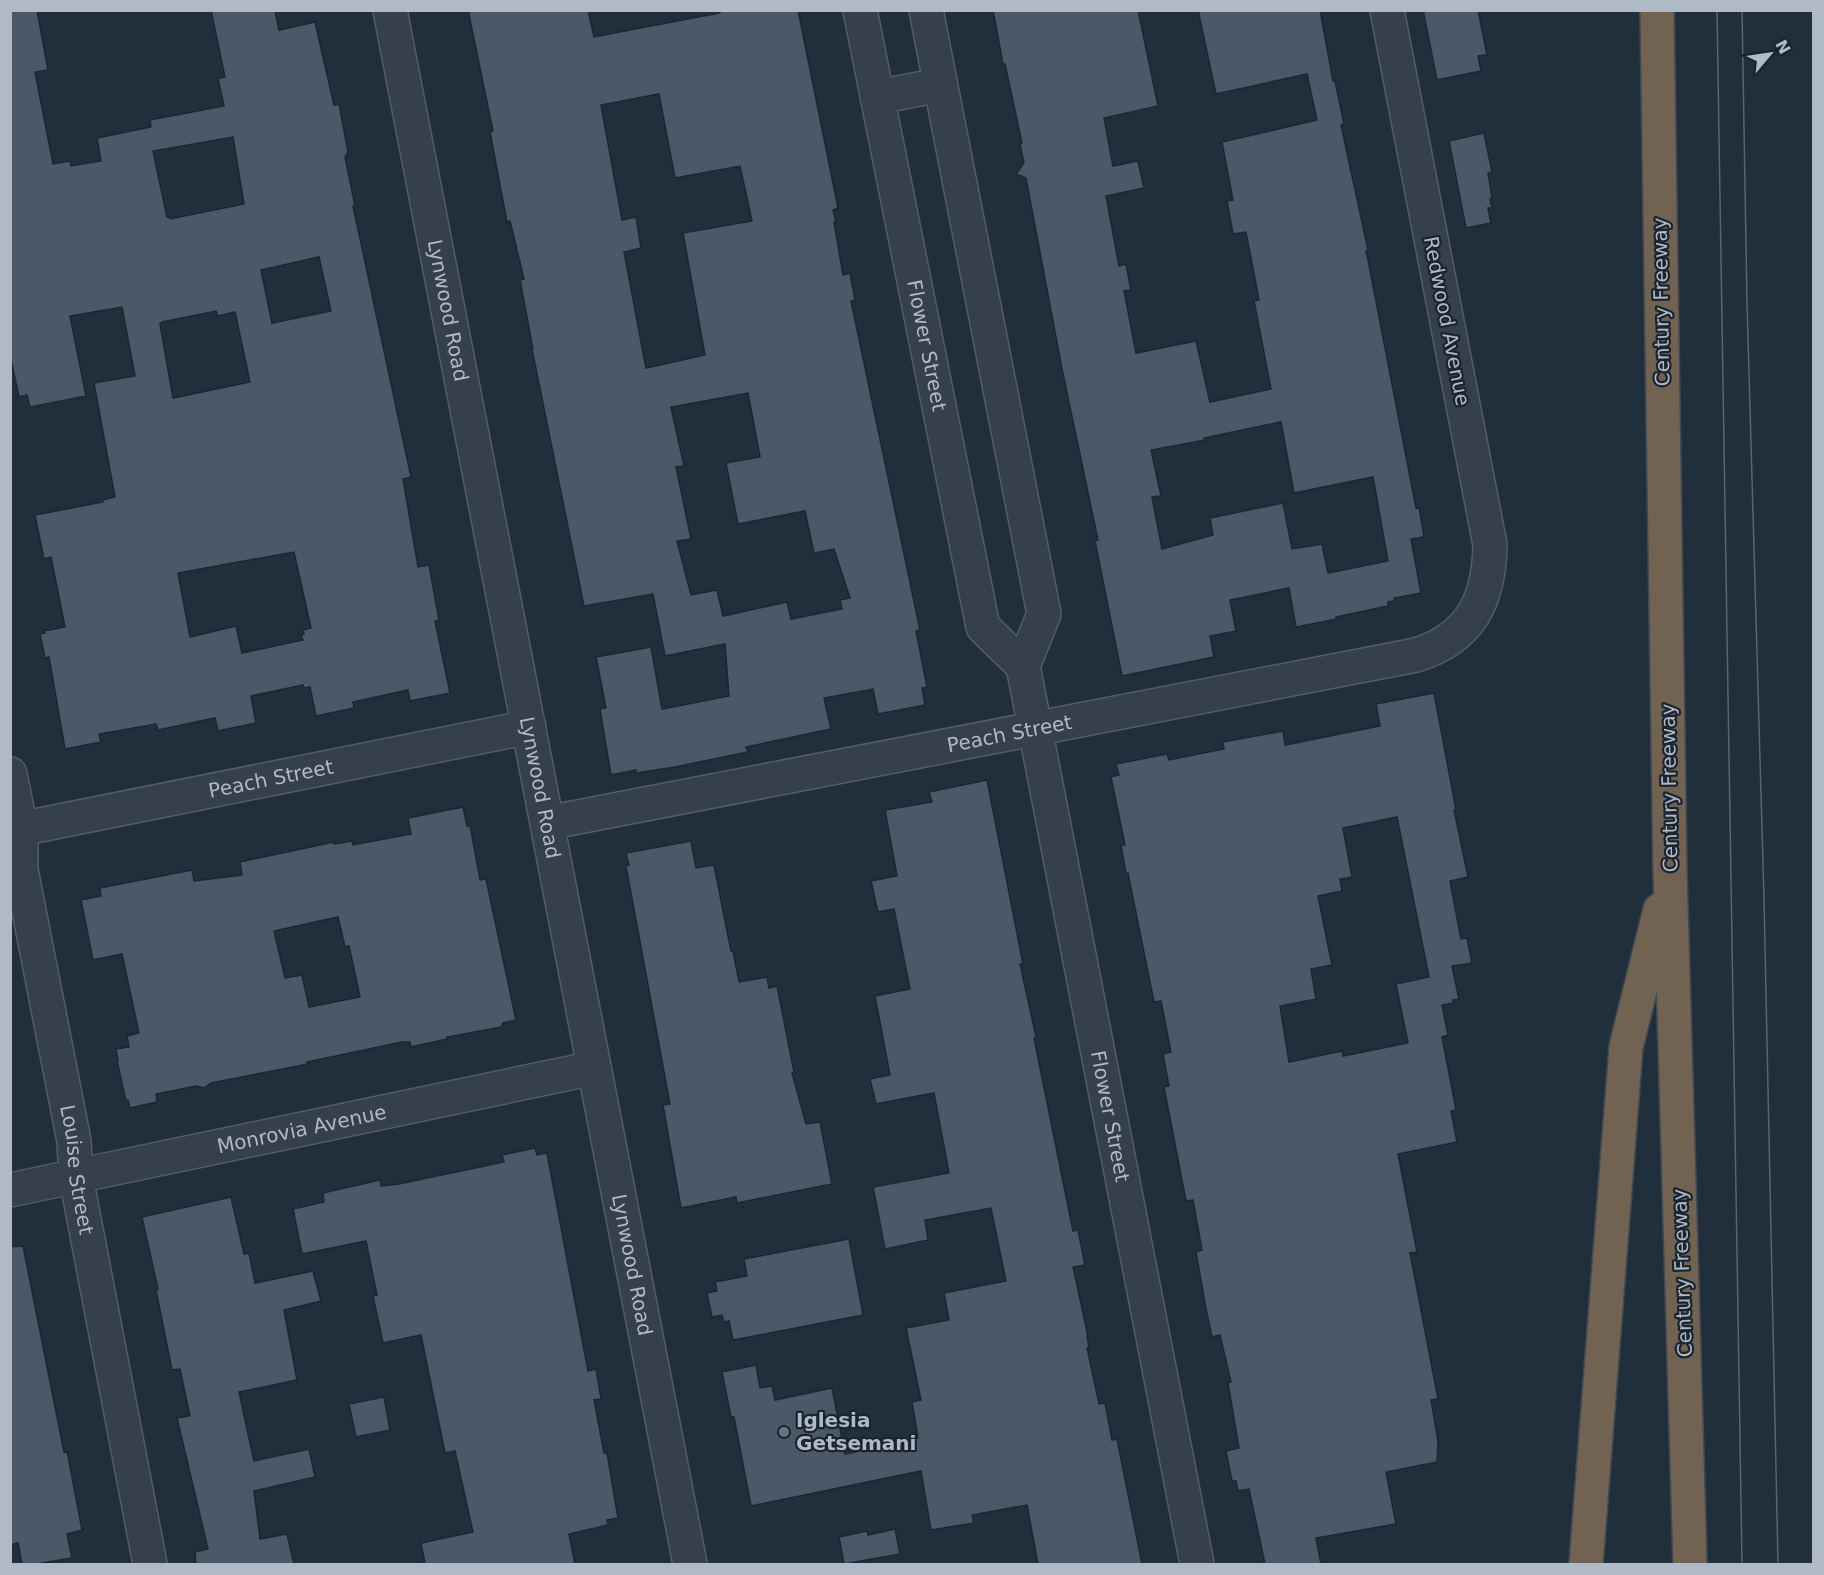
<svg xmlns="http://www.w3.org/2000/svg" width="1824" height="1575" viewBox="0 0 1824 1575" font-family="'DejaVu Sans',sans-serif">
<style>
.building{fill:#4a5867;stroke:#1c2731;stroke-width:1.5;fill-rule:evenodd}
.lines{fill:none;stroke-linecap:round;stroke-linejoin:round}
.minor-casing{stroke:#535d68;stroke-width:36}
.highway-casing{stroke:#404a55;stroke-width:36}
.minor{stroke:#35404b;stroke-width:33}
.highway{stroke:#716252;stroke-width:33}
.tram{stroke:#576472;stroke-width:1.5}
.worship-dot{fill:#6b7280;stroke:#1a252f;stroke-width:2}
.labels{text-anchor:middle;stroke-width:4.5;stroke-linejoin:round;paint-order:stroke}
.street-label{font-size:20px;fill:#b0bac7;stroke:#1a252f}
.poi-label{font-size:20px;font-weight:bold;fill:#b0bac7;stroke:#1a252f;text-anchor:start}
</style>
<rect width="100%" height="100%" fill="#212e3b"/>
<path class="building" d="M 10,10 L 37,10 L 48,70 L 35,72 L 53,164 L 70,161 L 71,166 L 101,161 L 97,138 L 151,127 L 150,120 L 224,106 L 218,78 L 225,77 L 211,10 L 275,10 L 279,30 L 315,22 L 334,105 L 339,104 L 348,152 L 345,157 L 355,206 L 353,206 L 411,477 L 403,479 L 418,567 L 429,565 L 439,620 L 435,621 L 450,693 L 410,701 L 408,690 L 353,702 L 354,708 L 316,716 L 310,687 L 303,688 L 303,685 L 251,696 L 256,723 L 218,731 L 215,718 L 158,730 L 156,724 L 99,734 L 101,742 L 65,749 L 49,657 L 45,658 L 40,634 L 45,633 L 44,631 L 65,627 L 51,557 L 44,559 L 35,515 L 103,502 L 102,500 L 115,497 L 94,383 L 135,376 L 122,307 L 70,316 L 86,396 L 30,407 L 27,395 L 19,397 L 10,355 ZM 233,137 L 244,204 L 170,219 L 169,217 L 167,217 L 153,151 ZM 319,257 L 331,311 L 272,323 L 261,270 ZM 216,311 L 218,316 L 235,312 L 250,382 L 173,398 L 160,324 L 162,322 ZM 294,552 L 311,628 L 303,630 L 304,634 L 301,635 L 303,640 L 242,653 L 236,626 L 190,637 L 178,573 Z
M 468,10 L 588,10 L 594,37 L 720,13 L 720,10 L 798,10 L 838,208 L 833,210 L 836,222 L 834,222 L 843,275 L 850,273 L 855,300 L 851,301 L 920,630 L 916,631 L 927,687 L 922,688 L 925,705 L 878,714 L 873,689 L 824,698 L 831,729 L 746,747 L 748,752 L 675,767 L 636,773 L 636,770 L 611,775 L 600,709 L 606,708 L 596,657 L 651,647 L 662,709 L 729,696 L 725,644 L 665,656 L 653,594 L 584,606 L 532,349 L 533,349 L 520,280 L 524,279 L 510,221 L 507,222 L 490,132 L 493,131 ZM 659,94 L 675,178 L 740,166 L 752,221 L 683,233 L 705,355 L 646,368 L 624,252 L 641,248 L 636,217 L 622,220 L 601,105 ZM 748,393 L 760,457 L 726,463 L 738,524 L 805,511 L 814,553 L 834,549 L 850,598 L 840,600 L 842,609 L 791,619 L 787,602 L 723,616 L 717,590 L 691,595 L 677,541 L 691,539 L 676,467 L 684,466 L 671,407 Z
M 993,10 L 1138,10 L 1158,106 L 1104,118 L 1113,166 L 1138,161 L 1144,188 L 1106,196 L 1119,266 L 1126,264 L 1131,290 L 1124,291 L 1136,353 L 1196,341 L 1210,402 L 1271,389 L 1254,301 L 1259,300 L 1246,232 L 1233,234 L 1227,201 L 1233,200 L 1222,142 L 1317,120 L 1307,74 L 1216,94 L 1198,10 L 1320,10 L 1333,81 L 1335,81 L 1344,124 L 1341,125 L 1368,250 L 1366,251 L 1368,260 L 1416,508 L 1419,507 L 1424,537 L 1411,539 L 1421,593 L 1394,598 L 1395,601 L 1388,602 L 1388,606 L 1336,617 L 1337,619 L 1296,627 L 1289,588 L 1230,600 L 1236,631 L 1210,636 L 1214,657 L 1122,676 L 1095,541 L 1098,540 L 1062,369 L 1026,178 L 1016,174 L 1024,163 L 1020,144 L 1022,143 L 1005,64 L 1003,64 ZM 1281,422 L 1294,493 L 1373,477 L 1388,561 L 1328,573 L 1322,544 L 1292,549 L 1283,503 L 1210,518 L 1213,535 L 1162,549 L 1152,497 L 1161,496 L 1151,450 L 1205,440 L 1204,438 Z
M 1423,10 L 1478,10 L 1487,55 L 1478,56 L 1481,71 L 1437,80 Z
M 1484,133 L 1492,172 L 1488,173 L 1492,198 L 1490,199 L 1492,208 L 1488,208 L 1491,223 L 1466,228 L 1449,141 Z
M 1434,693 L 1456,810 L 1454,810 L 1468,877 L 1450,881 L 1461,939 L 1467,938 L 1472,963 L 1452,966 L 1459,999 L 1453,1000 L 1453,1003 L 1442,1005 L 1448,1035 L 1442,1037 L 1456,1110 L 1451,1111 L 1457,1142 L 1398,1154 L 1417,1252 L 1410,1253 L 1438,1399 L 1431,1400 L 1438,1441 L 1437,1462 L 1386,1472 L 1396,1524 L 1316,1538 L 1321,1564 L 1265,1564 L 1249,1489 L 1238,1491 L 1236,1481 L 1232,1481 L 1226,1451 L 1239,1448 L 1228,1383 L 1231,1382 L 1220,1335 L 1212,1337 L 1207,1314 L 1196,1252 L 1202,1250 L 1193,1200 L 1186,1201 L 1164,1087 L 1169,1086 L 1163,1054 L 1171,1052 L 1161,1001 L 1154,1002 L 1128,873 L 1126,874 L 1121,845 L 1125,845 L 1111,777 L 1119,775 L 1116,764 L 1167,754 L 1169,760 L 1224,749 L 1223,742 L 1283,731 L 1285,745 L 1380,726 L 1376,704 ZM 1397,817 L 1429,977 L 1396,984 L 1408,1043 L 1343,1056 L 1342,1051 L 1289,1062 L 1280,1006 L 1316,999 L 1311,969 L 1332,965 L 1318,896 L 1342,891 L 1340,879 L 1352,877 L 1343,828 Z
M 987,780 L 1023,964 L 1020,964 L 1036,1037 L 1034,1038 L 1073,1231 L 1078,1230 L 1085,1265 L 1073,1267 L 1088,1336 L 1087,1336 L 1089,1347 L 1087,1348 L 1099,1404 L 1105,1403 L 1112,1440 L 1117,1439 L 1142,1564 L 1038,1564 L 1027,1505 L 972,1515 L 974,1523 L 931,1530 L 921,1471 L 751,1506 L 734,1417 L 731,1417 L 722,1372 L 756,1365 L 760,1388 L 772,1386 L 775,1400 L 832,1388 L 845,1454 L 918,1438 L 912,1402 L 921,1400 L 906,1328 L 949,1320 L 944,1293 L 1006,1281 L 991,1208 L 925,1220 L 928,1240 L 885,1249 L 873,1187 L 949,1173 L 934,1093 L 876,1104 L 870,1079 L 890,1075 L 875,996 L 910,989 L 894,909 L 878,912 L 871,881 L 897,876 L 885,810 L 932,802 L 929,792 Z
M 463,807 L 467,826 L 470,825 L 480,880 L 486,879 L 516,1020 L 503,1023 L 501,1027 L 447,1037 L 447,1039 L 411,1047 L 410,1042 L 402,1042 L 307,1062 L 308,1064 L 211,1083 L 204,1088 L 196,1086 L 156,1094 L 157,1102 L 130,1108 L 128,1100 L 126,1101 L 117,1061 L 118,1061 L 116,1049 L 129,1047 L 127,1036 L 139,1033 L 122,954 L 93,960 L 81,900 L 101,896 L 100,888 L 192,870 L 194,881 L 242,875 L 240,862 L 334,842 L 334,844 L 352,841 L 353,845 L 411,834 L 408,818 ZM 338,917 L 345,947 L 349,946 L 360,997 L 309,1007 L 302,975 L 285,978 L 274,931 Z
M 691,841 L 696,868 L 714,865 L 731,951 L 733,951 L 739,982 L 767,977 L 769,988 L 777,986 L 794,1072 L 792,1073 L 806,1124 L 820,1122 L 832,1184 L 737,1203 L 736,1197 L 681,1208 L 663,1105 L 670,1104 L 626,866 L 629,865 L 626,853 Z
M 535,1148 L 537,1155 L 547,1153 L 588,1371 L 596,1369 L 601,1399 L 594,1400 L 604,1453 L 607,1453 L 618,1518 L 607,1520 L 608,1525 L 569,1534 L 575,1564 L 425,1564 L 421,1543 L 473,1532 L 455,1451 L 445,1453 L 421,1335 L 383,1343 L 373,1296 L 377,1295 L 366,1241 L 302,1254 L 293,1209 L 324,1202 L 323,1193 L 380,1180 L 381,1186 L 399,1184 L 504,1162 L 502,1155 Z
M 231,1197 L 244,1254 L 249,1253 L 255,1283 L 313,1271 L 321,1301 L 284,1310 L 297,1380 L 239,1392 L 254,1461 L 309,1449 L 315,1477 L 254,1491 L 260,1539 L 287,1534 L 294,1564 L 196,1564 L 195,1552 L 208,1549 L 177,1418 L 190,1416 L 180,1369 L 172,1370 L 156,1290 L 158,1289 L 142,1217 Z
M 849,1239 L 863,1315 L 733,1340 L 729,1321 L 724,1322 L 722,1315 L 712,1317 L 707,1293 L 717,1291 L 715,1282 L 747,1276 L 744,1259 Z
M 23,1246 L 64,1452 L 67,1451 L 82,1530 L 67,1534 L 72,1558 L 36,1564 L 22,1564 L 18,1543 L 10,1545 L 10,1247 Z
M 384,1397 L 390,1430 L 356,1437 L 349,1404 Z
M 895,1529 L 900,1554 L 844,1564 L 839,1537 L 867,1531 L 868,1535 Z"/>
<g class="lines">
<g class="minor-casing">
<g id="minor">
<path id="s1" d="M 390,10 L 690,1564"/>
<path id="s2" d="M 860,10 L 983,627 L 1023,666"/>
<path id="s3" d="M 926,10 L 1044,614 L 1023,666 L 1197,1564"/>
<path d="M 877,97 L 940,85"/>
<path id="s4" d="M 10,774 L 21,829 L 21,870 L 74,1141 L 76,1177 L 150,1564"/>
<path id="s5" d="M 547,823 L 1416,655 C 1471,638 1489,600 1490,545 L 1387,10"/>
<path id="s6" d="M 10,831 L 529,727"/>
<path id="s7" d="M 10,1190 L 594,1068"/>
</g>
</g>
<g class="highway-casing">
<path id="highway" d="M 1657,10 L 1670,871 L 1690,1564
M 1586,1564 L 1626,1047 L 1660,910"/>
</g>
<use href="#minor" class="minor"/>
<use href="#highway" class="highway"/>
<path class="tram" d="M 1717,10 L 1742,1564
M 1742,10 L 1747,303 L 1764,899 L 1778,1564"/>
</g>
<circle class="worship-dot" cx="784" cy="1432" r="6"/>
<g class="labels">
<g class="street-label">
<text transform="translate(1661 302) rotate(-91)" y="7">Century Freeway</text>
<text dy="7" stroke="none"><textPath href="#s1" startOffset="306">Lynwood Road</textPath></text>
<text transform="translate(1447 321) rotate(79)" y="7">Redwood Avenue</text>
<text dy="7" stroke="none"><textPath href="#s2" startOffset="342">Flower Street</textPath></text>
<text dy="7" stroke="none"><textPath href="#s5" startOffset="471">Peach Street</textPath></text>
<text dy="7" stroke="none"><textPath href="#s6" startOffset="266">Peach Street</textPath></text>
<text dy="7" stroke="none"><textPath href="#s1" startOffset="792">Lynwood Road</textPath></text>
<text transform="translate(1669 788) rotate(-91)" y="7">Century Freeway</text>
<text dy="7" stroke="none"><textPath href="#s3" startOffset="1130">Flower Street</textPath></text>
<text dy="7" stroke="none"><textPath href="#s7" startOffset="298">Monrovia Avenue</textPath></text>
<text dy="7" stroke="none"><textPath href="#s4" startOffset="402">Louise Street</textPath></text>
<text dy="7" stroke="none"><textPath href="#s1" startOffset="1278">Lynwood Road</textPath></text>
<text transform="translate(1682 1273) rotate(-92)" y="7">Century Freeway</text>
</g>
<g class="poi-label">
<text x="796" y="1427">Iglesia<tspan x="796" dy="23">Getsemani</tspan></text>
</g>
</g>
<rect width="1824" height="1575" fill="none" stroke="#b0bac7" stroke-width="24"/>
<g transform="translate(1770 54) rotate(61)" stroke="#1a252f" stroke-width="4.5" paint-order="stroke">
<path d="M0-4.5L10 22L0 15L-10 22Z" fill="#b0bac7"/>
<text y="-9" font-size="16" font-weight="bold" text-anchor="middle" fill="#b0bac7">N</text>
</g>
</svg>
